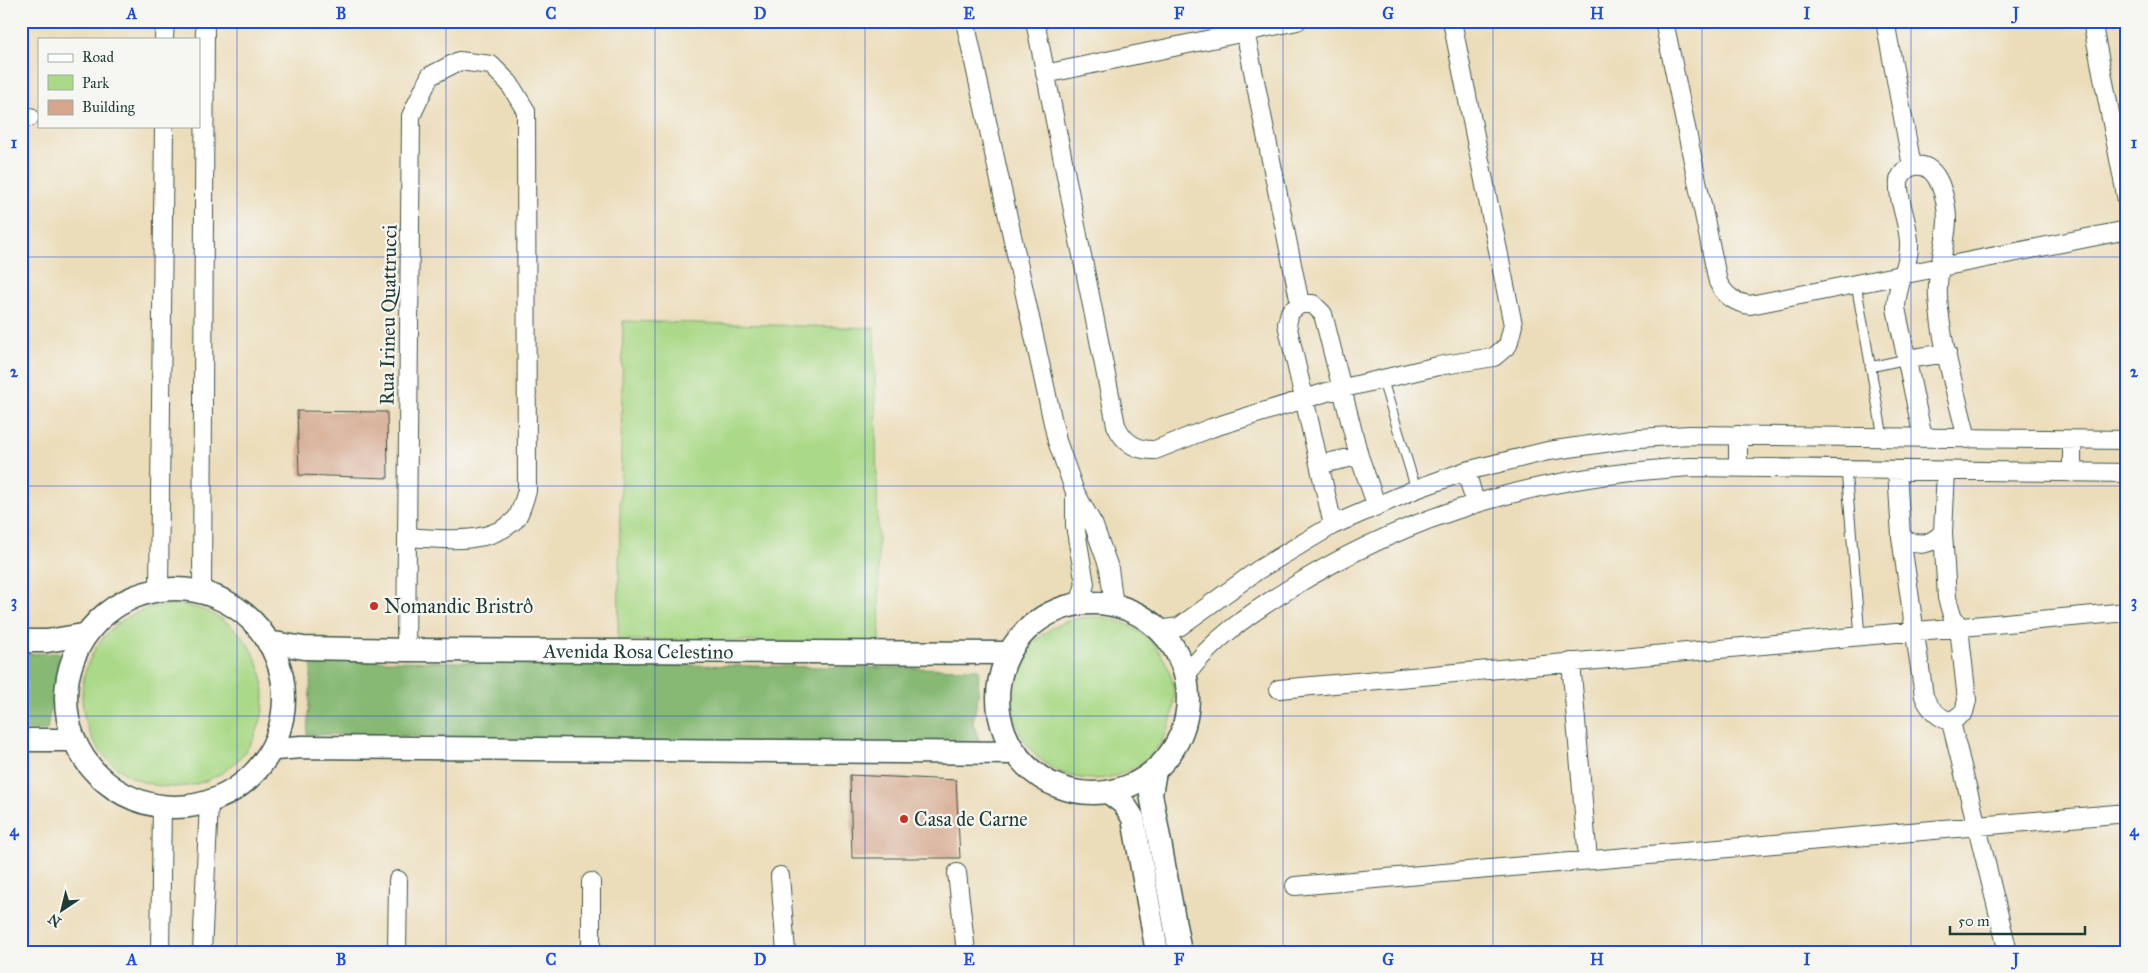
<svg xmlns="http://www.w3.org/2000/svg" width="2148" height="973" viewBox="0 0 2148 973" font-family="'IM FELL Great Primer',serif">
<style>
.green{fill:#aad987;stroke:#648b5e}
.forest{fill:#87b974;stroke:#537b54}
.building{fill:#d4a68b}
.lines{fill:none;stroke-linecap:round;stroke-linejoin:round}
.service-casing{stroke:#3e5548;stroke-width:11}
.minor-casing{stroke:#3e5548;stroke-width:20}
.tertiary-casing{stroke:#3e5548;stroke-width:25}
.service{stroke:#fff;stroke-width:9}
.minor{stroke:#fff;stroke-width:18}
.tertiary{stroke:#fff;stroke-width:22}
.grid{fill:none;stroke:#1d4ed8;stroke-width:1;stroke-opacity:0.55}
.poi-dot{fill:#c8321e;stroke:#f6f6f2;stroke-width:2}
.labels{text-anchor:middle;stroke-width:4.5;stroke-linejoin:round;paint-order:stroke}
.street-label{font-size:20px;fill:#1f3d34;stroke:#f6f6f2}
.poi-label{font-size:20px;fill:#1f3d34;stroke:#f6f6f2;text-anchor:start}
.neatline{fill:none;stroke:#1d4ed8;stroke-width:2}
.grid-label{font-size:16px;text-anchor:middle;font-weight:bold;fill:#1d4ed8}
</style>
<rect width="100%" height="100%" fill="#f6f6f2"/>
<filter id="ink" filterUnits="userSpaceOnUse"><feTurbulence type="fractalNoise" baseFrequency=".02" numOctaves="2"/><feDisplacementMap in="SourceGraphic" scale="10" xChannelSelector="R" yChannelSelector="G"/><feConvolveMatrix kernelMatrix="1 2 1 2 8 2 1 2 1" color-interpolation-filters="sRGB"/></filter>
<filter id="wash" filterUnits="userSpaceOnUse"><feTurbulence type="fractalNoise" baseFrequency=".0096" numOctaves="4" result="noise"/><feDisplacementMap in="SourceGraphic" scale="20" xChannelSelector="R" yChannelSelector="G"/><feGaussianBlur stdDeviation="1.12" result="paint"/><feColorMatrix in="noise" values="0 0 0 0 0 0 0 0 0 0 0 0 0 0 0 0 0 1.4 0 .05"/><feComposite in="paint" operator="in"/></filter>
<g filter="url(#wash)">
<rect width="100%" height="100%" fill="#ecddba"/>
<path class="green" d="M 623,321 L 874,328 L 880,643 L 618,640 Z
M82 696a91 91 0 1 1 182 0a91 91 0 1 1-182 0Z
M1012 698a81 81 0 1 1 162 0a81 81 0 1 1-162 0Z"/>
<path class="forest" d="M 60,653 L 47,730 L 21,730 L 21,654 Z
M 312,660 L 979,669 L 978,696 L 973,723 L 982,749 L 307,734 Z"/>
<g id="blocks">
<path class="building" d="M 297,411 L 387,412 L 388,478 L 299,475 Z
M 850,775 L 956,780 L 960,858 L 852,858 Z"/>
</g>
</g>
<g filter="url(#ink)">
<use href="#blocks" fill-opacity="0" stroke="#3e5548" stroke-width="1"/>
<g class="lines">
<g class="service-casing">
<path id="service" d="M 1856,284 L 1883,437
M 1870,367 L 1907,359
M 1382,378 L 1416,489
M 1846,469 L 1860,636"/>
</g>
<g class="minor-casing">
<path id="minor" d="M 965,21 L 1057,441 L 1075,492 L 1094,526 L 1109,568 L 1114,606
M 1035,21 L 1116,425 C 1123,442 1136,451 1155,450 L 1211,428 L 1327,392 L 1438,366 L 1494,357 L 1508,345 L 1513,325 L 1452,21
M 1243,21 L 1300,304
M 1664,21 L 1718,282 C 1725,296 1735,303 1750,305 L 2127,230
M 1885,21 L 1912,166
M 2092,21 L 2127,200
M 164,39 L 165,21
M 1045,74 L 1297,21
M 21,118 L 30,117
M 1907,359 L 1947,353
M 1738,435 L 1738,467
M 1923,438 L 1896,308 C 1896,285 1909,267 1909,246 C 1910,224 1897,202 1899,180 C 1902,173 1907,167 1915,166 C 1940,161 1947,204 1947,221 C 1946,247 1936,271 1938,297 C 1941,345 1956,392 1967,439
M 1321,464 L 1359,456
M 1897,470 L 1901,537 L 1924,696 C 1929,709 1937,717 1951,722 L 1964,712 L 1967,700 L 1959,627 L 1952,615 L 1947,598 L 1943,532 L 1946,471
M 1466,471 L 1475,502
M 2072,473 L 2072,441
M 1075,492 L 1075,525 L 1085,584 L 1079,604
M 1333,525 L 1287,324 L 1290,312 L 1300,304 L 1313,304 L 1323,314 L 1359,456 L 1376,504
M 1901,537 C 1916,547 1931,546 1943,532
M 159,589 L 164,126
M 202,591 L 205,21
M 1159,630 L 1179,627 L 1258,570 L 1333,525 L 1416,489 L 1466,471 L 1548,451 L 1639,438 L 1689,435 L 2127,440
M 406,650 L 411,116 L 430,76 L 459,61 L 491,65 L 509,83 L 526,111 L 527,491 C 524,499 521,514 515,520 C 487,546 442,539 407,537
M 1571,662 L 1588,860
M 1186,675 C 1212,640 1249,614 1286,591 C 1412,511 1542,476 1690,467 L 2127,473
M 1279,689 L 2127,612
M 1951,722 L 2008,952
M 957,873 L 966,952
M 780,876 L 786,952
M 1295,886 L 2127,813
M 160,952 L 162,806
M 202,952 L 209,803
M 397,952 L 398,880
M 591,952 L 591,882"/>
</g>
<g class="tertiary-casing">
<g id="tertiary">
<circle cx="175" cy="698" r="109"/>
<circle cx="1093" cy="698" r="95"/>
<path d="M 21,641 L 47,641 L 83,635"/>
<path id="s1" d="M 268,642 L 304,648 L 406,650 L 1009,653"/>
<path d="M 21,740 L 73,740"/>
<path d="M 275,749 L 302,747 L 1016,753"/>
<path d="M 1155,771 L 1151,794 L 1180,952"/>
<path d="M 1108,792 L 1124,804 L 1133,818 L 1157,952"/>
</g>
</g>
<use href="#service" class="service"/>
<use href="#minor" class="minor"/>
<use href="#tertiary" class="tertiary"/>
</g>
</g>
<path class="grid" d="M 237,21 L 237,952M 446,21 L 446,952M 655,21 L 655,952M 865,21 L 865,952M 1074,21 L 1074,952M 1283,21 L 1283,952M 1493,21 L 1493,952M 1702,21 L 1702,952M 1911,21 L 1911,952M 21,257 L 2127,257M 21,486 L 2127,486M 21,716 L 2127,716"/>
<g class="poi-dot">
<circle cx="374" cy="606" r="5"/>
<circle cx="904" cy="819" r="5"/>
</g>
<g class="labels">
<g class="street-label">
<text transform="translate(388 315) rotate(-89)" y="7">Rua Irineu Quattrucci</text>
<text dy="7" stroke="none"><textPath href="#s1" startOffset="371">Avenida Rosa Celestino</textPath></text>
</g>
<g class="poi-label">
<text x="384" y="613">Nomandic Bristrô</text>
<text x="914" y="826">Casa de Carne</text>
</g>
</g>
<rect width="2148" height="973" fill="none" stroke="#f6f6f2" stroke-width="55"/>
<rect x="38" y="38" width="162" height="90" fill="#f6f6f2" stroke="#a0aca6"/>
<rect x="48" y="54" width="25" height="8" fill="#ffffff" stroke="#a0aca6"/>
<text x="82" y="62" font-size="15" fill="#1f3d34">Road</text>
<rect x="48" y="75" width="25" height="15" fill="#aad987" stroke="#a0aca6"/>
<text x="82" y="88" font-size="15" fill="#1f3d34">Park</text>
<rect x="48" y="100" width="25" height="15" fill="#d4a68b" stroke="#a0aca6"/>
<text x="82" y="112" font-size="15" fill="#1f3d34">Building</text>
<g transform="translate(62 910) rotate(215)" stroke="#f6f6f2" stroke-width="4" paint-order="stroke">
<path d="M0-4L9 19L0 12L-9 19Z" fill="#1f3d34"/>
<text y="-8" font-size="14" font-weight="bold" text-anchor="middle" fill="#1f3d34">N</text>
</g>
<path d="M1950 926v8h135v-8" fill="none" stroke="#1f3d34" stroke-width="2.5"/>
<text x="1958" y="926" font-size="15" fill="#1f3d34" stroke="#f6f6f2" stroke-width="4" paint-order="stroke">50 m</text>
<rect x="28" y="28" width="2092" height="918" class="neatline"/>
<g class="grid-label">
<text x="132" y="19">A</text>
<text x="341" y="19">B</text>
<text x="551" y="19">C</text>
<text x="760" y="19">D</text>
<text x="969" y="19">E</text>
<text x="1179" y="19">F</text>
<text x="1388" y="19">G</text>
<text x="1597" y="19">H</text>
<text x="1807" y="19">I</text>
<text x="2016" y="19">J</text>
<text x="14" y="148">1</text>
<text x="2134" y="148">1</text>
<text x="14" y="377">2</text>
<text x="2134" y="377">2</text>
<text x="14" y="607">3</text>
<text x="2134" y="607">3</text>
<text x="14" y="836">4</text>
<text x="2134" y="836">4</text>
<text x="132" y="965">A</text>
<text x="341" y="965">B</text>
<text x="551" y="965">C</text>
<text x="760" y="965">D</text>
<text x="969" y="965">E</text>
<text x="1179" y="965">F</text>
<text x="1388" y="965">G</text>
<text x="1597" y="965">H</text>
<text x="1807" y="965">I</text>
<text x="2016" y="965">J</text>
</g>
</svg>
